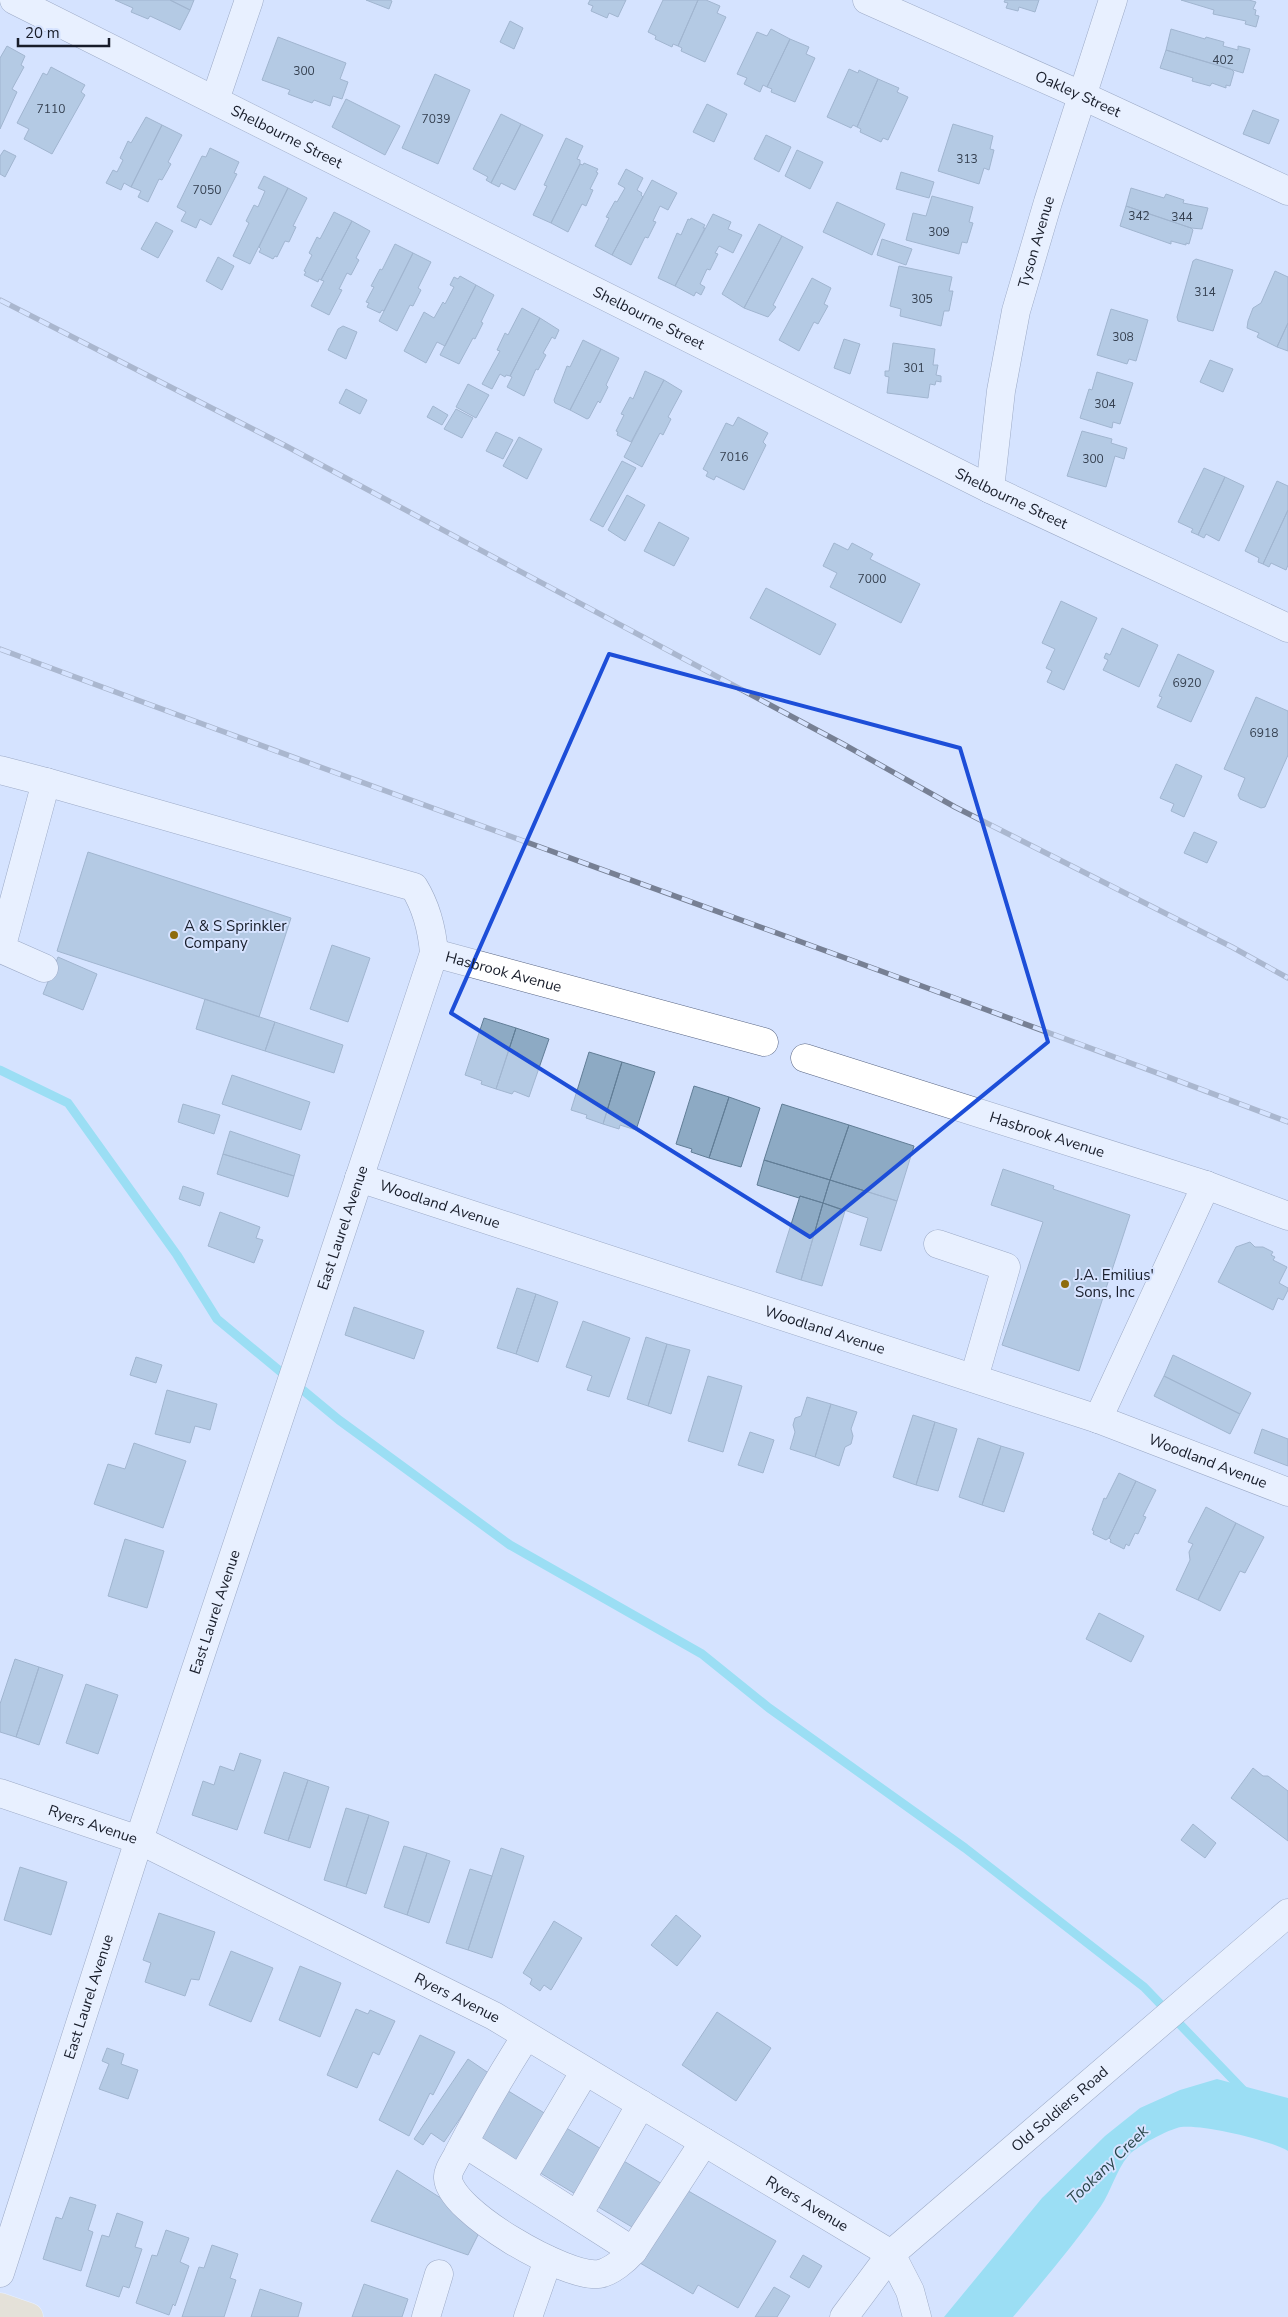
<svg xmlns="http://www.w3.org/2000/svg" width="1288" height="2317" viewBox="0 0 1288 2317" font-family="'Nunito Sans',sans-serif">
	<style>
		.water { fill: #55d8e7 }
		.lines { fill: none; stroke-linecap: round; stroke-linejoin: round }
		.stream { stroke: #55d8e7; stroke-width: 9 }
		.building { fill: #8daac4; stroke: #617d96 }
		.minor-casing { stroke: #586583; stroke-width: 29 }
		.major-casing { stroke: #fff; stroke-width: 29 }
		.minor { stroke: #fff; stroke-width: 28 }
		.major { stroke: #f5deab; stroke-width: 28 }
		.rail-casing { stroke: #778094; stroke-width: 5.5 }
		.rail { stroke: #d6e3ff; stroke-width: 4; stroke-dasharray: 11; stroke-linecap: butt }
		.marked { fill: none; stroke: #1d4ed8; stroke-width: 4; stroke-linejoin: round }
		.poi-dot { fill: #8e6c0f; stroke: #d6e3ff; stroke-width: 2 }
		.labels { text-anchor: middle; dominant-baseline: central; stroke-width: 4; stroke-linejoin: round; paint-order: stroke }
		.number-label { font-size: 12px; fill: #354050 }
		.street-label { font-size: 15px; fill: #181d2a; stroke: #d6e3ff }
		.poi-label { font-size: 15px; fill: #181d2a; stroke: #d6e3ff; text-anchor: start }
		.water-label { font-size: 16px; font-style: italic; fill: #284448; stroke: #d6e3ff }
	</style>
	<rect width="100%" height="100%" fill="#d6e3ff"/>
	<path class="water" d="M1217,2079L1288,2098V2151C1270,2140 1202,2124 1181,2127C1169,2129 1135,2147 1128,2156C1116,2171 1111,2191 1101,2206C1074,2245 1043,2281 1013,2317H944L1042,2198L1105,2136L1140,2108L1180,2090Z"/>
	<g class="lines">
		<path class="stream" d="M0,1070L68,1103L177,1255L217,1319L339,1420L510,1545L702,1654L769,1708L965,1848L1144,1987L1246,2093"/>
	</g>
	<path class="building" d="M115,0H170L190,10L180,30L150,16L148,19L131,12L133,8Z
		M170,0H194L190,10Z
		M366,0H390L392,1L389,9Z
		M590,0H626L618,17L609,13L607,18L591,11L593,6L588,4Z
		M663,0H698L678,46L673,44L672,47L655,39L656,36L648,32Z
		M698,0H706L720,6L717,13L726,17L705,62L681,51L682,48L678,46Z
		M1005,0H1039L1035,12L1019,7L1018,11L1006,8L1008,3L1004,2Z
		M1181,0H1249L1256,2L1253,9L1256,10L1255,15L1259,16L1256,27L1245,24L1246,21L1213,14L1214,10Z
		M510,21L523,28L514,49L500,42Z
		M771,29L790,39L767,87L763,85L760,92L744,84L747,78L737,74L757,32L767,36Z
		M1171,29L1205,39L1206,37L1224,42L1223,46L1238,50V46L1250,49L1243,73L1166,50Z
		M278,37L346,63L340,79L348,82L342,99L333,96L330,106L314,100L312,103L288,94L290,90L262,80Z
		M790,39L809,47L806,54L815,58L795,102L771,92L772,89L767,87Z
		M7,46L25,56L21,65L24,67L12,89L17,92L0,129V58Z
		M1166,50L1231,69L1234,72L1230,86L1226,85V88L1212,83L1210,86L1192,81L1193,78L1160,68Z
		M51,67L85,85L81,92L85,95L52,154L24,139L29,129L17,123L43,73L47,75Z
		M849,69L858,73L859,70L878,79L857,127L853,125L851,128L827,117Z
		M435,74L470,90L438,164L402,148Z
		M878,79L899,88L897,92L908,97L888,140L883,138L881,142L860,132L861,129L857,127Z
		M346,99L400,126L385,155L332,127Z
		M707,104L727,114L714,142L693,132Z
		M1253,110L1279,120L1269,144L1243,134Z
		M501,114L521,124L491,183L486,180L488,177L473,169Z
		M146,117L162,125L131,187L124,183L121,190L106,183L113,170L117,172L123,160L120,158L128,141L131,143Z
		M521,124L543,135L515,190L501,183L499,187L491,183Z
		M953,124L993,136L990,149L994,150L989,170L984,168L979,184L938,171Z
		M162,125L182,135L168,162L171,164L162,180L159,179L148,202L138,197L141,191L131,187Z
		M766,135L791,147L779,172L754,159Z
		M566,138L583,146L577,159L580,160V164L551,223L533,215L547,186L544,185Z
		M210,148L239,162L234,173L237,174L211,225L200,219L196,228L181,221L186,212L177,207L202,156L206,157Z
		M4,150L16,156L5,177L0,174V156Z
		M797,150L823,162L810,189L785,176Z
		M584,163L598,169L596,172L598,173L590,189L593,190L586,206L582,204L568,232L551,223L580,164L583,165Z
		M626,169L643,178L637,190L642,193L641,195L643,197L612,255L595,246L609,218L606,217L615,201L617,202L625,188L618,184Z
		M901,172L934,182L929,198L896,189Z
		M264,176L288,188L250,264L233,256L249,223L246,221L254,205L258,207L265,191L258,188Z
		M652,180L677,193L668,210L660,206L653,221L656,222L648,238L645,237L631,265L612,255Z
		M288,188L307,198L293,226L296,227L289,242L285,241L277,257L275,256L273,259L259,252L261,249L259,247Z
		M1131,188L1164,198L1166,194L1184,200L1183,203L1208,208L1202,229L1191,228L1126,206Z
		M932,196L973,207L969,222L973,223L967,243L962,242L959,254L906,240L913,213L926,216Z
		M837,202L885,224L872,255L823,232Z
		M1126,206L1191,228L1193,230L1189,244L1186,243V245L1171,241V244L1120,226Z
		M334,212L352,221L321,280L319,279L318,282L304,275L306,272L304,271L312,255L309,253L317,237L320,239Z
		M713,214L731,222L728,229L742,235L733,253L719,246L715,253L718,254L710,270L707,269L700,284L705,287L701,295L696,292L694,296L675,286Z
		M691,218L705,225L703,228H705L675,286L658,278L677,233L681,235L688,219L690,220Z
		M352,221L370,231L356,258L359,260L351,275L347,273L339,289L342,290L329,315L311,306L324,281L321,280Z
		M156,222L173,231L158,258L141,249Z
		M759,224L782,236L744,308L722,294Z
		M782,236L803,247L773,305L776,307L768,317L744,308Z
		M882,239L912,249L906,265L877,255Z
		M395,244L413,253L384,311L382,310L380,313L367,307L369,303L366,302L374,287L371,286L380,269L382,270Z
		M413,253L431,262L418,288L421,290L413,306L410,305L397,331L379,321Z
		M218,257L234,266L222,290L206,281Z
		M1196,259L1233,270L1213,331L1178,321L1177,317L1193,261Z
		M899,266L952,277L949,291H953L949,311H944L941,326L900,316L901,309L890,306Z
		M1275,271L1288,277V323L1277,347L1257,337L1259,333L1247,328L1248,321L1253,308L1261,303Z
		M460,276L476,285L445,346L437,342L426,363L404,351L424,312L434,318L443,302L445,304L454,287L450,285L454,277L458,279Z
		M812,278L831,288L824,304L828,306L818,324L814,322L799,351L779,340Z
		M476,285L494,295L481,322L483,323L475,339L473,338L459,364L440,355Z
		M522,308L540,318L510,376L506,375L505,377L500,374L492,389L482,384L500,351L497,350L505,333L508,335Z
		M1111,309L1148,320L1136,361L1129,359L1127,364L1097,355Z
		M540,318L559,330L555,339L552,337L543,353L546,355L538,370L536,369L524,396L507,387L512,377L510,376Z
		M1288,323V351L1277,347Z
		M343,326L357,332L346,359L328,350L338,329Z
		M844,339L860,344L850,374L834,368Z
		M583,340L601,349L570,410L555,403L554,400L567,366L570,367Z
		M893,343L935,349L933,365H938L936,375L941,376V382L936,381L935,385L930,384L928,398L887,393L889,377L885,376V371H889Z
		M601,349L619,358L606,385L608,387L600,403L598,401L589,418L587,419L570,410Z
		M1210,360L1233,369L1223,392L1200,382Z
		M645,371L664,380L631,442L617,435L618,432L616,431L624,415L621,414L630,397L633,399Z
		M1097,372L1133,383L1120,424L1113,422L1112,428L1080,418L1089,389L1092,390Z
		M664,380L682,391L668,417L671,419L663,435L660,433L642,467L624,457Z
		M468,384L489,395L476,418L456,407Z
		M346,389L367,400L360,414L339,403Z
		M433,406L448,415L442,425L427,417Z
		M456,409L473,418L462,438L444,429Z
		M738,417L768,433L763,442L766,445L744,490L716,476L714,480L706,476L708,472L703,469L726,423L733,426Z
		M1082,431L1112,439L1111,443L1127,448L1124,459L1115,456L1106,487L1067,476Z
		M496,432L513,440L503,459L486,451Z
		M519,437L542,449L527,479L503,466Z
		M622,461L636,468L603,527L590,520Z
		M1204,468L1225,477L1198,535L1191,532L1193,529L1178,522Z
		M1225,477L1244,486L1219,541L1206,534L1204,538L1198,535Z
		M1277,481L1288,486V510L1263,564L1258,562L1259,558L1245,551Z
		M627,495L645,505L625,541L608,530Z
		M1288,510V565L1286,570L1271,563L1269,567L1263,564Z
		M659,522L689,538L674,566L644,551Z
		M834,543L848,550L852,543L873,554L870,559L920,584L901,623L830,587L837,573L823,566Z
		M766,588L836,624L820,655L750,618Z
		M1061,601L1097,618L1064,690L1047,682L1052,671L1046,668L1055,649L1042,643Z
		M1122,628L1158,645L1139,687L1103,670L1108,660L1104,658L1106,653L1110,655Z
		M1178,654L1214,671L1191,722L1157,707L1162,697L1159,696Z
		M1256,697L1288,711V755L1265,807L1261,808L1240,799L1238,795L1245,778L1224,769Z
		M1176,764L1202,776L1184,817L1171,811L1174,804L1160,798Z
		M1194,832L1217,842L1207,863L1184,853Z
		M88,852L291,918L259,1017L57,951Z
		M332,945L370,958L348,1022L310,1009Z
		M58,957L97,974L83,1010L43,994Z
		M205,999L275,1022L265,1051L196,1029Z
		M484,1018L516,1028L496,1089L481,1084L482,1081L465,1075Z
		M275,1022L343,1045L334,1073L265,1051Z
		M516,1028L549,1039L529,1097L514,1091L512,1094L496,1089Z
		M589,1052L622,1062L603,1124L586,1118L587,1115L571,1110Z
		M622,1062L655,1072L636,1130L620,1125L619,1129L603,1124Z
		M232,1075L310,1102L301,1130L222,1104Z
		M694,1086L729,1097L709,1158L691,1152L692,1149L676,1144Z
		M729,1097L760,1108L741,1167L709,1158Z
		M183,1104L220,1115L214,1134L178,1122Z
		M782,1104L849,1125L830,1180L764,1160Z
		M849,1125L914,1146L897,1201L830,1180Z
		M230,1131L300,1155L294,1176L223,1154Z
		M223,1154L294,1176L288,1197L217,1174Z
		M764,1160L830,1180L823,1203L800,1196L799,1198L757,1185Z
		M1003,1169L1054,1186L1053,1189L1130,1215L1079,1371L1002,1345L1043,1222L991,1205Z
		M830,1180L897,1201L881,1251L860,1245L868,1218L823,1203Z
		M183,1186L204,1193L200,1206L179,1199Z
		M800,1196L823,1203L801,1280L776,1272Z
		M823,1203L845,1211L822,1286L801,1280Z
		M220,1212L260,1227L256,1238L263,1240L254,1263L208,1246Z
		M1250,1242L1255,1247H1263L1273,1252L1271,1255L1275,1257L1273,1260L1287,1267L1279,1283L1288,1288V1290L1283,1300L1278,1298L1273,1310L1218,1282L1236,1247Z
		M517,1288L536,1294L516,1354L497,1348Z
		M536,1294L558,1302L538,1362L516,1354Z
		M354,1307L424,1331L414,1359L345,1335Z
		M583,1321L630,1338L609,1397L587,1390L592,1376L566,1367Z
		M646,1337L667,1344L648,1406L627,1399Z
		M667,1344L690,1350L671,1414L648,1406Z
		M1173,1355L1251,1393L1240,1414L1164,1376Z
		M136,1357L162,1365L156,1383L130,1375Z
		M708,1376L742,1386L723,1452L688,1441Z
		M1164,1376L1240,1414L1230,1434L1154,1396Z
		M167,1390L217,1404L210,1430L195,1426L190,1443L155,1434Z
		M807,1397L831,1404L815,1457L790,1449L795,1432L793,1425L795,1418L801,1416Z
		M831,1404L857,1412L851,1429L853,1436L851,1444L845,1447L839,1466L815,1457Z
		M913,1415L935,1422L916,1485L893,1477Z
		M935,1422L957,1429L938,1491L916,1485Z
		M1262,1429L1288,1439V1466L1254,1453Z
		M750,1432L774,1440L763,1473L738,1465Z
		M978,1438L1001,1446L982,1505L959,1497Z
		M134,1443L186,1461L163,1528L94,1504L108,1464L125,1469Z
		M1001,1446L1024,1453L1004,1512L982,1505Z
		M1119,1473L1136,1481L1109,1538L1106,1540L1093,1534L1094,1531L1092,1530L1104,1498L1106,1499Z
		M1136,1481L1156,1490L1143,1516L1146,1517L1138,1534L1135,1533L1129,1546L1126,1544L1124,1549L1110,1542L1111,1540L1109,1538Z
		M1206,1507L1236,1523L1198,1600L1176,1590L1190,1560L1189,1552L1193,1544L1188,1542Z
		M1236,1523L1264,1537L1245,1573L1240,1571L1220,1611L1198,1600Z
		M125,1539L164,1551L147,1608L108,1596Z
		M1099,1613L1144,1636L1131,1662L1086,1639Z
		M15,1659L39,1667L16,1737L0,1732V1704Z
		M39,1667L63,1675L39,1745L16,1737Z
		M86,1684L118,1695L98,1754L66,1743Z
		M240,1753L261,1760L237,1830L192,1815L203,1781L214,1785L220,1766L234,1771Z
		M1253,1768L1263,1776H1268L1288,1791V1841L1231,1798Z
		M284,1772L308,1780L288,1841L264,1833Z
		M308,1780L329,1787L310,1848L288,1841Z
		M346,1808L369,1815L346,1887L324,1880Z
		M369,1815L389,1822L366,1894L346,1887Z
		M1193,1824L1216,1843L1205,1858L1181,1840Z
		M404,1846L427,1853L407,1915L384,1907Z
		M501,1848L524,1856L492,1958L468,1950Z
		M427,1853L450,1861L429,1923L407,1915Z
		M20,1867L67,1882L51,1935L4,1920Z
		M470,1869L492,1876L468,1950L446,1943Z
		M159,1913L215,1932L199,1980L191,1979L185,1996L145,1982L151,1963L143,1960Z
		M676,1915L701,1936L677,1966L651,1945Z
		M554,1921L582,1938L551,1990L544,1985L540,1991L530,1984L532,1979L523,1973Z
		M231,1951L273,1968L251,2022L209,2005Z
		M300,1966L341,1983L320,2037L279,2020Z
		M356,2009L368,2014L370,2010L395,2021L379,2055L373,2052L357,2088L327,2075Z
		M717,2012L771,2048L736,2101L682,2065Z
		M420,2035L455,2052L433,2095L430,2093L409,2136L379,2120Z
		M107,2048L124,2054L121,2064L138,2070L128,2099L99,2089L109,2064L102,2061Z
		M468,2059L490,2074L444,2142L431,2133L423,2145L414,2139Z
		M505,2089L546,2114L518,2161L476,2136Z
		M563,2126L603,2150L577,2195L537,2171Z
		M622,2160L664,2185L637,2230L595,2205Z
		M397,2170L483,2225L468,2255L371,2221Z
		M683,2188L776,2241L738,2308L698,2285L693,2294L640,2263Z
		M70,2197L96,2205L88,2230L93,2232L81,2271L43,2259L56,2217L62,2219Z
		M117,2213L143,2222L135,2247L142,2249L129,2288L123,2286L119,2297L86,2286L102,2235L109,2237Z
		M166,2230L189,2238L180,2262L189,2266L175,2306L173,2304L169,2315L136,2303L152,2255L157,2256Z
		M212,2245L238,2254L230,2278L236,2280L224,2317H182L199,2267L204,2268Z
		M803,2255L822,2266L809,2288L790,2277Z
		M364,2284L408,2299L402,2317H352Z
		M774,2287L790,2296L777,2317H755Z
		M260,2289L302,2303L298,2317H251Z"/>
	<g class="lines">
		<g class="minor-casing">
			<g id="minor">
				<path id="s1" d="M14,0L990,489L1288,628"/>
				<path id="s2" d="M867,0L1083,96L1288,191"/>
				<path d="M215,100L249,0"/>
				<path id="s3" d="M990,489L1001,391L1016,311L1048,202L1113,0"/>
				<path d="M0,770L46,782"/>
				<path id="s4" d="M434,953L764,1042"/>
				<path id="s5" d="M805,1058L1206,1185L1288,1216"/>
				<path id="s6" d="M359,1178L1098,1419L1288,1492"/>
				<path d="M938,1244L1006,1267L974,1378"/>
				<path d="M1098,1419L1206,1185"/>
				<path id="s7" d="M0,1793L139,1840L494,2016L891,2254L910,2291L917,2317"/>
				<path d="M464,2143L633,2251C625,2260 611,2272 599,2274C567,2279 449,2211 448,2178C447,2171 455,2161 458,2154C479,2113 502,2074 526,2036"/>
				<path d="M521,2179L585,2071"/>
				<path d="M578,2215L641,2104"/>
				<path d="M633,2251L704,2142"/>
				<path id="s8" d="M0,2273L139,1840L434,953C432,929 427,908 414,887L46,782L1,949L44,968"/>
				<path d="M426,2317L439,2274"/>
				<path d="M528,2317L548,2260"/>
				<path id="s9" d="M844,2317L891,2254L1288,1913"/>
			</g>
		</g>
		<g class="major-casing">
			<path id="major" d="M0,2307L29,2317"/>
		</g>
		<use href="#minor" class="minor"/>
		<use href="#major" class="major"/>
		<g class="rail-casing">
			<path id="rail" d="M0,300L286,446L843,744L955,807L1232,947L1288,978
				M0,649C428,809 860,960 1288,1122"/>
		</g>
		<use href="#rail" class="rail"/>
	</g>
	<path d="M0 0H1288V2317H0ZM609,654L960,748L1048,1042L810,1237L451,1013Z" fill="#d6e3ff" fill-opacity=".55" fill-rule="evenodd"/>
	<path class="marked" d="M609,654L960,748L1048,1042L810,1237L451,1013Z"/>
	<g class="poi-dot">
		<circle cx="174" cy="935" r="5"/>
		<circle cx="1065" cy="1284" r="5"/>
	</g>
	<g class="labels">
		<g class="number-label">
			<text x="1223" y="60">402</text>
			<text x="304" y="71">300</text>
			<text x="51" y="109">7110</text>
			<text x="436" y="119">7039</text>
			<text x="967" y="159">313</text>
			<text x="207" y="190">7050</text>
			<text x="1139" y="216">342</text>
			<text x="1182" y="217">344</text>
			<text x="939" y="232">309</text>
			<text x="1205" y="292">314</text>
			<text x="922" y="299">305</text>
			<text x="1123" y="337">308</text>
			<text x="914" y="368">301</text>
			<text x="1105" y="404">304</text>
			<text x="734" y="457">7016</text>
			<text x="1093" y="459">300</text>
			<text x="872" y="579">7000</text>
			<text x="1187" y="683">6920</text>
			<text x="1264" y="733">6918</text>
		</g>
		<g class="street-label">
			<text stroke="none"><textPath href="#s2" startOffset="231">Oakley Street</textPath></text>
			<text stroke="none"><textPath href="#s1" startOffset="305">Shelbourne Street</textPath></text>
			<text stroke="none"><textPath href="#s3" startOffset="252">Tyson Avenue</textPath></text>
			<text stroke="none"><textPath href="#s1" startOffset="710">Shelbourne Street</textPath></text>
			<text stroke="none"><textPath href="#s1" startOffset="1115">Shelbourne Street</textPath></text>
			<text stroke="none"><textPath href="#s4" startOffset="72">Hasbrook Avenue</textPath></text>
			<text stroke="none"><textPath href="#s5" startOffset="254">Hasbrook Avenue</textPath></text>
			<text stroke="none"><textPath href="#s6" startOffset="85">Woodland Avenue</textPath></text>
			<text stroke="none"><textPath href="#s8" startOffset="1100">East Laurel Avenue</textPath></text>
			<text stroke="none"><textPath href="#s6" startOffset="490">Woodland Avenue</textPath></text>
			<text stroke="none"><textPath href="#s6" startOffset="895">Woodland Avenue</textPath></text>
			<text stroke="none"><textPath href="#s8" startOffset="695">East Laurel Avenue</textPath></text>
			<text stroke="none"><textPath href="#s7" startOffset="98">Ryers Avenue</textPath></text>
			<text stroke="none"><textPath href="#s8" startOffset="290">East Laurel Avenue</textPath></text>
			<text stroke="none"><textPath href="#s7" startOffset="502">Ryers Avenue</textPath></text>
			<text stroke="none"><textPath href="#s9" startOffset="301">Old Soldiers Road</textPath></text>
			<text stroke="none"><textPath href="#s7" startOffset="908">Ryers Avenue</textPath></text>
		</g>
		<g class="poi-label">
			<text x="184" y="926">A &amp; S Sprinkler<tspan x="184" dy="17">Company</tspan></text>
			<text x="1075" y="1275">J.A. Emilius'<tspan x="1075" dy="17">Sons, Inc</tspan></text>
		</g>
		<g class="water-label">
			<text transform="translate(1108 2165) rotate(-44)">Tookany Creek</text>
		</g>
	</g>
	<path d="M18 38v8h91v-8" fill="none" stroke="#181d2a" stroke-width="2.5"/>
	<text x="25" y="38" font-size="15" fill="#181d2a" stroke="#d6e3ff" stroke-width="4" paint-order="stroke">20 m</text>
</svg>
